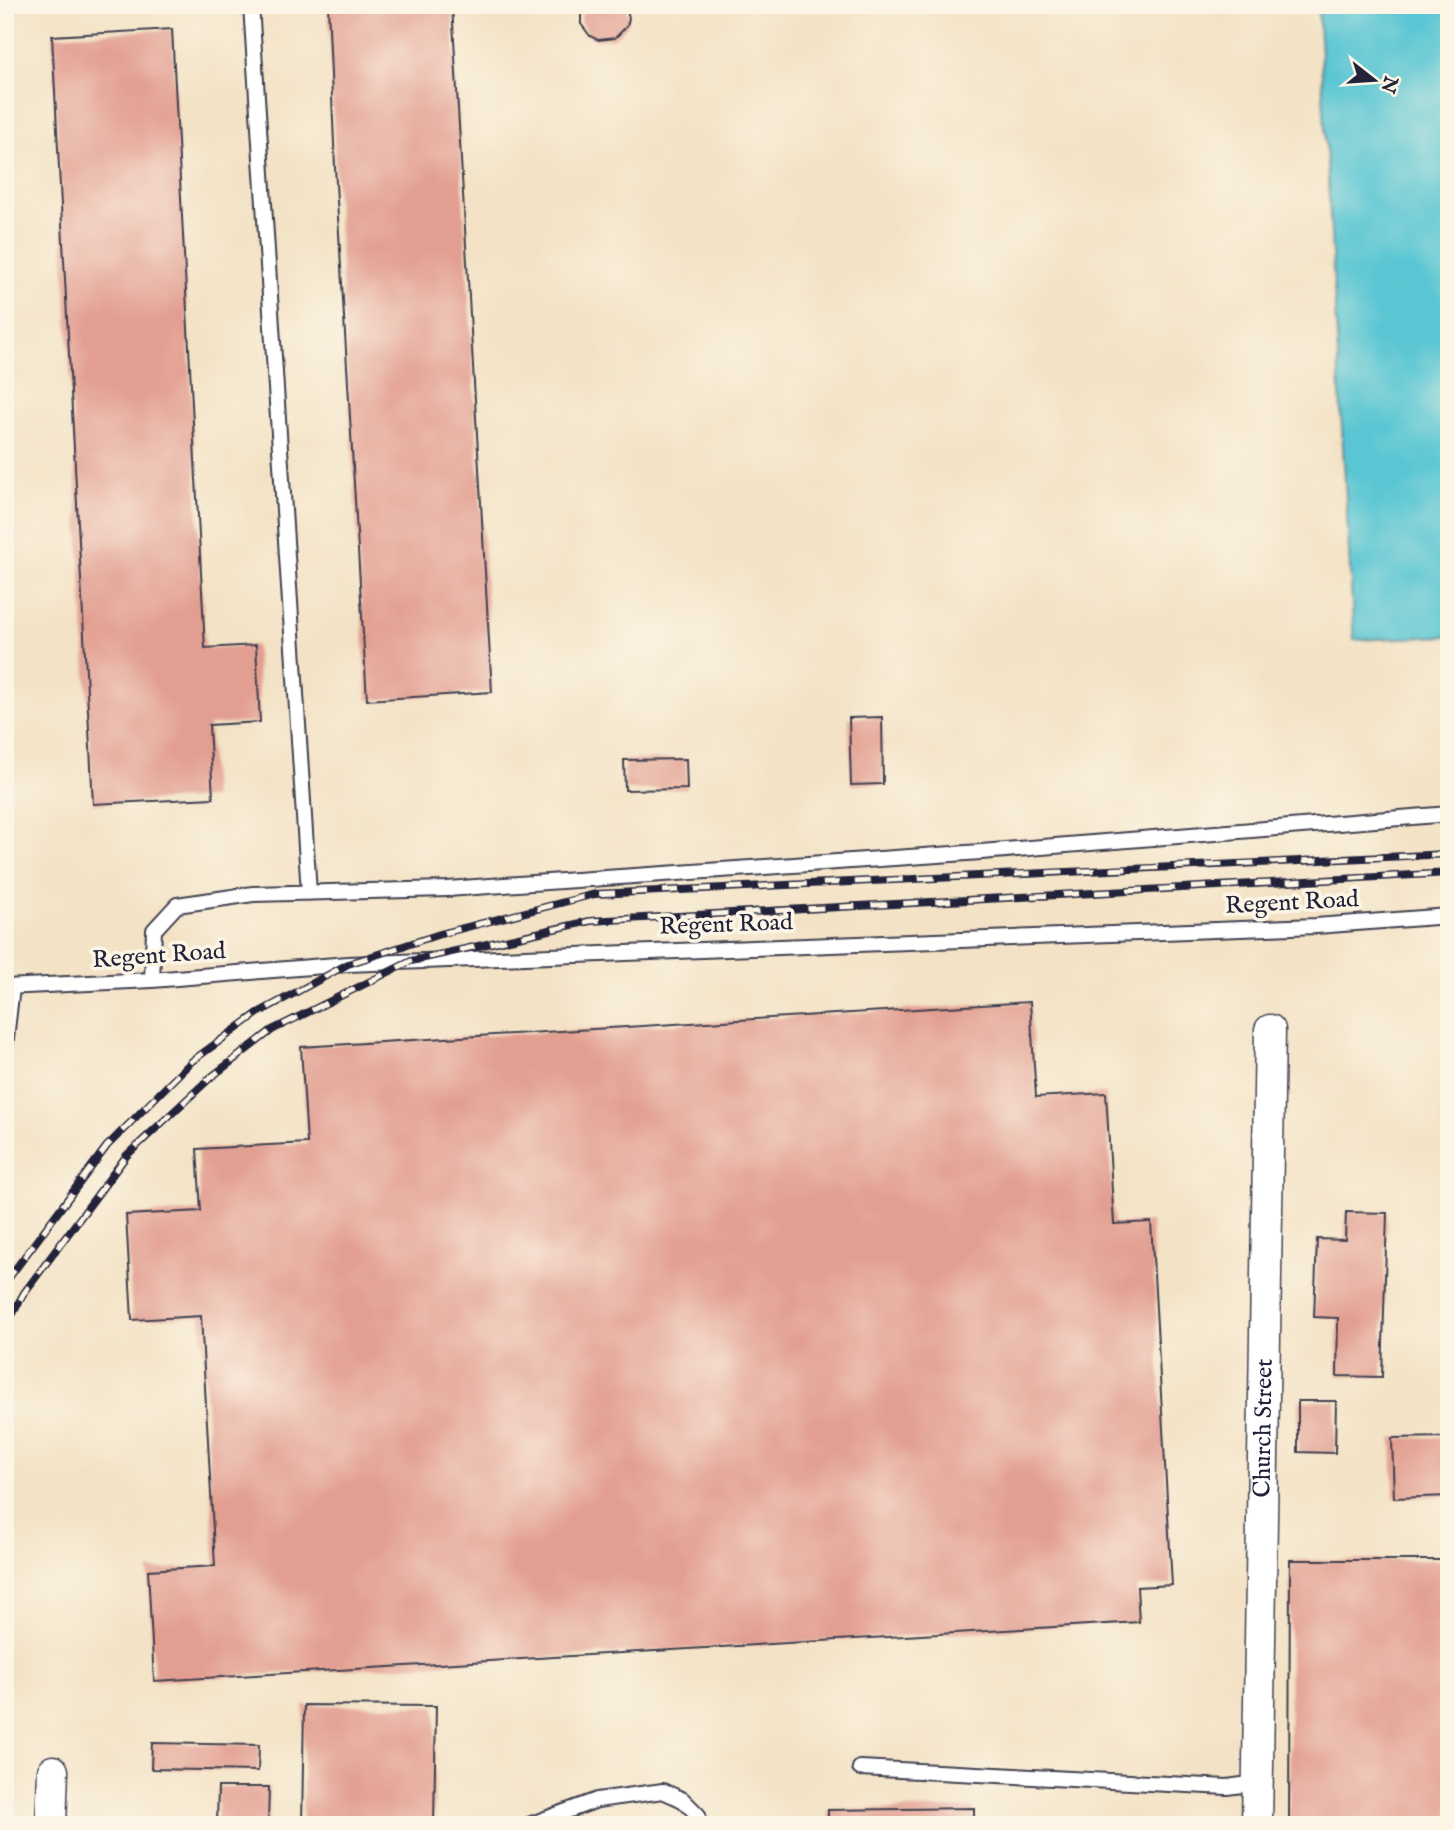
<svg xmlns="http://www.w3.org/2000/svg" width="1454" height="1830" viewBox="0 0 1454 1830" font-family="'IM FELL English',serif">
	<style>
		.water { fill: #5ac6d3; stroke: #3e7487; stroke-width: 2 }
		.building { fill: #e29f91 }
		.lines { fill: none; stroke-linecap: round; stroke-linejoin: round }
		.lane-casing { stroke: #413f50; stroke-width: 18 }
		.street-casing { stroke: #413f50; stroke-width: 33 }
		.lane { stroke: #fff; stroke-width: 14 }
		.street { stroke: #fff; stroke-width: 30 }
		.rail-casing { stroke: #22223b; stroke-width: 8 }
		.rail { stroke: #fcf5e5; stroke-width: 5; stroke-dasharray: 16; stroke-linecap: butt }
		.labels { text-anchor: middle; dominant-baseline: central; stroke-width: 7; stroke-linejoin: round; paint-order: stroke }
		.street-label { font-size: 24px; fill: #22223b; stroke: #fcf5e5 }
	</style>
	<rect width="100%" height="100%" fill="#fcf5e5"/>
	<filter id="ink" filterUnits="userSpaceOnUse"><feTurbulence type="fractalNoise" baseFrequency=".0143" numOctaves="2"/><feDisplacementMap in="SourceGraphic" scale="14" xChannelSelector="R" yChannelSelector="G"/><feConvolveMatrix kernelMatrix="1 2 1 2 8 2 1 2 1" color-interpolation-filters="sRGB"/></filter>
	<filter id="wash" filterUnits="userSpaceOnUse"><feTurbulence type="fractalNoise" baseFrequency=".00686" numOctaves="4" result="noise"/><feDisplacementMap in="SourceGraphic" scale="28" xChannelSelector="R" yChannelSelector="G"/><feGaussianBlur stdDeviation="1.57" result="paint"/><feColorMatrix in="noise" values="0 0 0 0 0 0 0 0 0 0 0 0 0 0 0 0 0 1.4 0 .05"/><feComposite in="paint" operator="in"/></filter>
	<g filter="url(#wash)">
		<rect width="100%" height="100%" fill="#f3e2c5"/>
		<path class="water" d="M1318,5H1449V636L1354,640Z"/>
		<g id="blocks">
			<path class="building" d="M328,5H452L492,692L367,700L335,167Z
				M581,5H626L629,18L627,26L615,38L598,40L590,36L581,24Z
				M172,29L205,648L256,645L260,722L209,725L213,798L93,804L52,36Z
				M882,717L883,784L851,785L849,718Z
				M686,759L687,789L625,790L624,760Z
				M1030,1002L1036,1097L1106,1093L1114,1224L1151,1222L1172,1585L1137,1587L1139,1622L154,1681L148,1570L215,1566L201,1316L132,1320L126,1215L201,1211L197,1149L307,1143L301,1047Z
				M1346,1212L1387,1213L1382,1377L1337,1376L1338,1318L1314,1317L1317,1239L1345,1240Z
				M1298,1401H1336L1335,1453L1298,1452Z
				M1449,1437V1496L1394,1498L1392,1438Z
				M1290,1560H1449V1825H1289Z
				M304,1705L436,1706L434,1825H302Z
				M152,1743L259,1745L258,1771L151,1769Z
				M218,1787H269L268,1825H217Z
				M974,1808V1825H828V1810Z"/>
		</g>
	</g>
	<g filter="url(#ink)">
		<use href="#blocks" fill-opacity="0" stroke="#413f50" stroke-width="2"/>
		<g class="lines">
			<g class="lane-casing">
				<path id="lane" d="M251,5L309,893
					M152,980L154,930L177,905L253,894L447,889L981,852L1449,814
					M5,987L152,980L348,964L1316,926L1449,916
					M5,1047L12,987
					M860,1768L1227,1787L1257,1783
					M529,1825L597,1800L663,1791L683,1800L698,1815L699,1825"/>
			</g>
			<g class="street-casing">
				<g id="street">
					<path d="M51,1825L53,1771"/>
					<path id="s1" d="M1257,1825L1270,1030"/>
				</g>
			</g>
			<use href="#lane" class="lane"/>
			<use href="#street" class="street"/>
			<g class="rail-casing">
				<path id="rail" d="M5,1283L107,1146L192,1061L258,1013L348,964L440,934L595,894L1449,854
					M5,1328L24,1293L127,1155L210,1078L272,1030L411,961L590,921L1449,873"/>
			</g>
			<use href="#rail" class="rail"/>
		</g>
	</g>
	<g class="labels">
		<g class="street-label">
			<text transform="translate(1292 903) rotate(-3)">Regent Road</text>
			<text transform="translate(726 925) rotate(-2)">Regent Road</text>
			<text transform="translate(159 956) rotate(-4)">Regent Road</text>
			<text stroke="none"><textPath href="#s1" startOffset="397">Church Street</textPath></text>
		</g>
	</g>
	<rect width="1454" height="1830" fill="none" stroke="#fcf5e5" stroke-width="28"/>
	<g transform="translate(1374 80) rotate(107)" stroke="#fcf5e5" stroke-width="5" paint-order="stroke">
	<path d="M0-5L12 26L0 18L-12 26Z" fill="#22223b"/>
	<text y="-10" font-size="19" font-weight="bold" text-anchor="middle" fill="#22223b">N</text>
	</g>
</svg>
